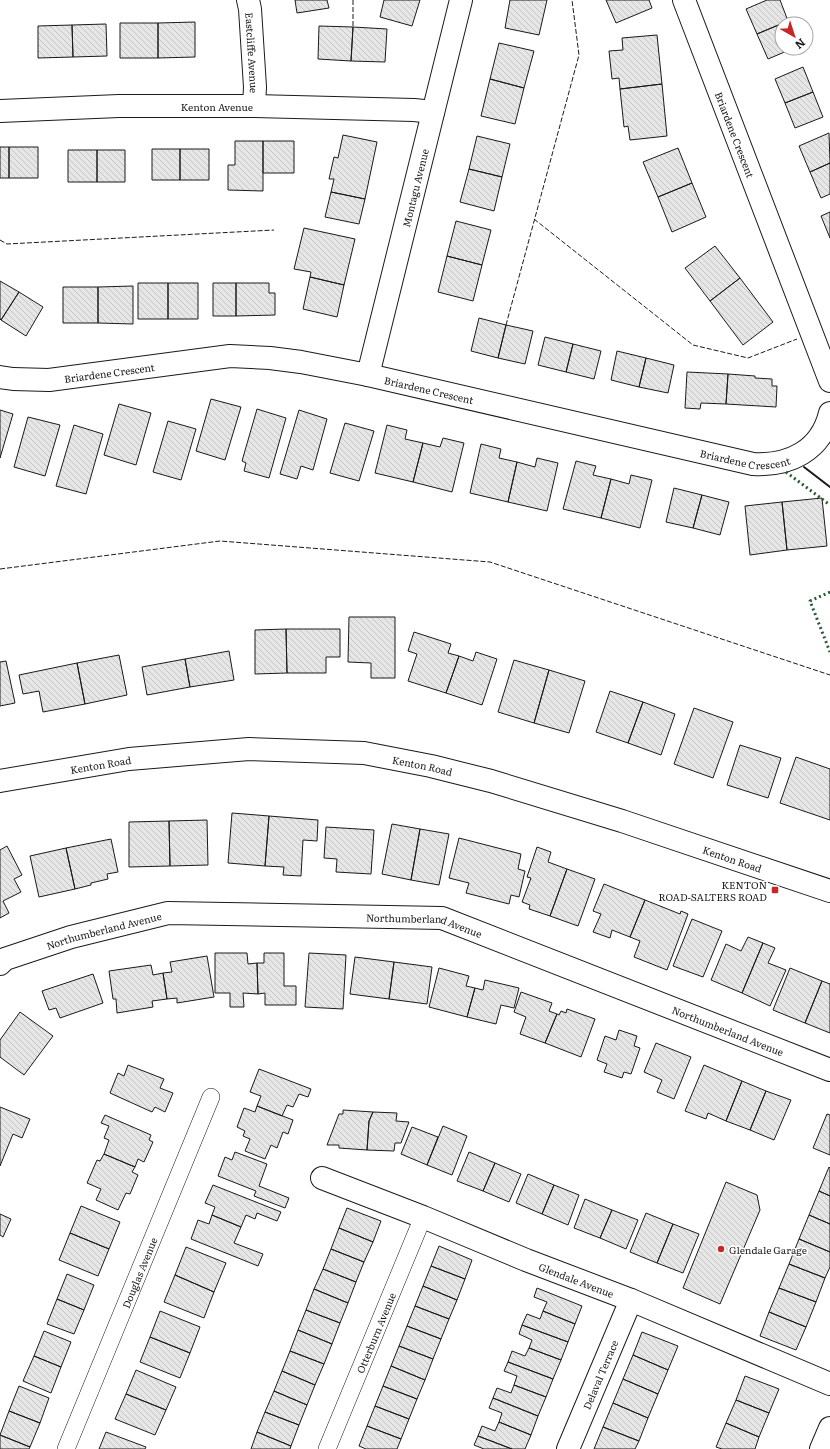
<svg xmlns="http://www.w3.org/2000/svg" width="830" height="1449" viewBox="0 0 830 1449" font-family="Literata,serif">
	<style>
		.building { fill: url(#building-back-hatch); stroke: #1a1a1a }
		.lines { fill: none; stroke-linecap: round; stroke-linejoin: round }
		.pedestrian-casing { stroke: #1a1a1a; stroke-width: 18 }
		.minor-casing { stroke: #1a1a1a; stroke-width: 24 }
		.tertiary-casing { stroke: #1a1a1a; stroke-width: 24 }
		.primary-casing { stroke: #1a1a1a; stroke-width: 24 }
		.pedestrian { stroke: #fff; stroke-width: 17 }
		.minor { stroke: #fff; stroke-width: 22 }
		.tertiary { stroke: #fff; stroke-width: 22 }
		.primary { stroke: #fff; stroke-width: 22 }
		.hedge { stroke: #2b5a34; stroke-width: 3; stroke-dasharray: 2 3; stroke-linecap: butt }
		.fence { stroke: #1a1a1a; stroke-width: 1; stroke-dasharray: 5 2; stroke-linecap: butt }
		.wall { stroke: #1a1a1a; stroke-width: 2 }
		.poi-dot { fill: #c62828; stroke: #fff; stroke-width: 1.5 }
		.labels { text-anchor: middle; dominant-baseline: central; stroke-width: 3; stroke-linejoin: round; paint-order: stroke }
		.street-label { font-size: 10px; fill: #1a1a1a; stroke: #fff }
		.poi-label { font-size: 10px; fill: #1a1a1a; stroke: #fff; text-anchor: end }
	</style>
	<defs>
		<pattern id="building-back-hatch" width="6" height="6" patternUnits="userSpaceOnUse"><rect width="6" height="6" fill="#e6e6e6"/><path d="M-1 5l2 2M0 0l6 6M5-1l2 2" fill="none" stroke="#c5c5c5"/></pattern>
	</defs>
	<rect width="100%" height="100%" fill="#fff"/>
	<path class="building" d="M295,0H327L329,8L297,13Z
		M384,0H420L412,26L380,17Z
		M510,0H547L539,35L505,28Z
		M606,0H649L652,8L616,23Z
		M767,0H780L788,21L757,34L746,9Z
		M788,21L790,24H782V48H794L768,59L757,34Z
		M195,22V57L158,58V23Z
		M120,23H158V58H120Z
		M106,24L107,56L73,57L72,25Z
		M72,25L73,57L38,58V26Z
		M319,26L353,27L351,61L318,59Z
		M353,27L387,29L385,62L351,61Z
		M657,35L662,84L620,89L619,78L612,79L609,51L623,50L622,38Z
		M499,43L534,51L524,88L490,79Z
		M803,67L813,92L785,103L775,79Z
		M490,79L524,88L515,124L481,116Z
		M662,84L667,136L630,140L628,126L624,127L620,89Z
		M813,92L823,117L795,128L785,103Z
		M829,133L830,163L810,172L799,146Z
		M343,135L377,142L365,199L331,192L334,179H329L334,157L338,158Z
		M477,136L510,144L502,177L469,169Z
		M235,141H263V191L228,190V165H235Z
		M263,141H294V173H263Z
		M0,147H9V178H0Z
		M9,147H38V178H9Z
		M678,148L692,183L658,197L643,162Z
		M152,149H180V180H152Z
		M180,149H209V180H180Z
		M68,150H97V182H68Z
		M97,150H125V182H97Z
		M830,163V194L821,198L810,172Z
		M469,169L502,177L494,211L460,202Z
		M692,183L706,217L672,232L658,197Z
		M331,192L365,199L359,224L325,217Z
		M830,212V238L821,216Z
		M456,221L491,230L482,265L447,256Z
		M304,228L355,239L344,285L310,277L311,272L294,269Z
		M715,246L740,278L710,301L685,268Z
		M447,256L482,265L473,301L438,292Z
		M310,277L344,285L337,317L303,309Z
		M740,278L773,322L743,345L710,301Z
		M0,281L19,292L1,320L0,319Z
		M138,283H168V319H138Z
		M168,283H198V319H168Z
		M213,283H236V316H213Z
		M236,283H269V293H275V315L236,316Z
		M133,286V324L98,323V287Z
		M63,287H98V323H63Z
		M19,292L43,307L26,336L1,320Z
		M479,318L506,325L498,358L471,351Z
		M506,325L533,331L525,364L498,358Z
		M545,337L573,344L566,372L538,365Z
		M573,344L601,351L594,379L566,372Z
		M617,351L646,358L639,387L611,380Z
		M646,358L674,365L668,393L639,387Z
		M687,372L728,374L726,404L701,403L700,409L685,408Z
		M728,374L755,376V378L772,379V386H777L776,407L726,404Z
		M211,399L241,407L225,460L196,451Z
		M119,404L151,413L136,465L104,455Z
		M257,409L286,418L269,478L244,471L246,463L242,461Z
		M0,410L13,414L0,458Z
		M299,410L327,419L313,470L301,466L297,479L280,474Z
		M28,417L60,425L45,476L14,467Z
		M168,421L196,429L181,480L153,472Z
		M345,423L374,431L359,481L330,473Z
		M74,425L103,434L86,494L56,486Z
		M387,425L407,430L405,439L423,443L413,482L375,473Z
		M443,438L464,443L452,492L413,482L423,443L440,447Z
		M481,444L501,449L499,458L517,462L508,502L470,493Z
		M537,458L558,463L547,511L508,502L517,462L535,467Z
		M576,461L596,466L593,475L611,479L601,518L563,509Z
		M631,475L652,480L640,528L601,518L611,479L629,484Z
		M674,488L702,495L693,528L666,522Z
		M702,495L729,502L720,535L693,528Z
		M822,498L827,546L787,550L782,502Z
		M782,502L787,550L750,555L745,506Z
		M349,617H395V678H371V663L348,662Z
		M286,629H340V657H326V673H287Z
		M286,629L287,673L255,674V630Z
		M414,632L451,644L448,653L459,656L446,693L408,681L417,654L408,651Z
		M229,651L234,680L190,687L185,659Z
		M476,652L497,659L482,705L446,693L459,656L473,661Z
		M119,655L127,695L85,704L77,663Z
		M185,659L190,687L147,695L142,667Z
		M514,660L549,670L534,723L498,712Z
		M6,661L15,703L0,706V662Z
		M77,663L85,704L43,712L39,691L23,694L19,675Z
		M549,670L585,681L569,733L534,723Z
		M610,691L643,702L628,743L596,732Z
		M643,702L675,714L661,755L628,743Z
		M694,708L733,722L713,778L674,764Z
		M740,745L781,758L768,798L727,785Z
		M796,757L830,769V820L780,803Z
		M232,813L269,816L265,866L228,863Z
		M269,816L318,820L317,841L303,840L301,876L283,875L284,867L265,866Z
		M207,820L208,865L170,866L169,821Z
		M169,821L170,866L129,867V822Z
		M392,824L420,829L411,880L382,874Z
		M326,827L374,830L371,874L336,872L337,859L324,858Z
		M420,829L449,834L439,885L411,880Z
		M459,838L521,854L518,869L525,871L519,897L511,895L509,904L466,893L469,883L449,878Z
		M111,839L118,872L107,874L108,879L91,883V885L75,889L66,848Z
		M7,846L22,875L14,879L21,892L3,901L9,913L0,918V850Z
		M537,847L551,852L548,862L567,869L550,916L529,909L530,905L522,902L531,878L527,877Z
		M66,848L75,889L39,897L30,856Z
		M567,869L595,879L578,926L550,916Z
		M604,884L645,900L630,937L612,930L610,938L593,932L601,914L593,911Z
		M645,900L680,914L681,911L688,914L667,970L634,957L640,941L630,937Z
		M692,919L722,931L703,977L673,966Z
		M748,937L763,943L742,993L711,980L726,944L741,951Z
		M763,943L775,948L768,963L786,970L770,1006L742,993Z
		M215,953H247L248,964L257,963L258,994L243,993L244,1007H230V993H215Z
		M264,953H284V986H296V1005H265V993L258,994L257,963H264Z
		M309,953L346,955L343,1009L305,1007Z
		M207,956L214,997L177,1003V998L167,999L163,973L172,972L170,962Z
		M355,957L394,962L389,999L350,994Z
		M394,962L432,967L427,1004L389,999Z
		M151,965L153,975L163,973L167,999L152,1001L153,1007L117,1013L116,999H113L109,971Z
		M439,968L469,976L466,986L475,988L467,1017L429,1007Z
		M790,968L822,981L805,1023L773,1010Z
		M93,974L103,1003L60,1018L56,1008L49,1010L42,991Z
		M485,980L519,988L514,1008L501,1005L496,1024L467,1017L475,988L483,990Z
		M822,981L830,984V1033L805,1023Z
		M521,992L552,1003L549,1011L557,1014L545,1043L520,1034L526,1017L514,1012Z
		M567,1009L595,1019L581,1057L545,1043L557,1014L559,1015L561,1011L566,1013Z
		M20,1012L53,1036L24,1075L0,1057V1040Z
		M619,1030L637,1036L634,1046L640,1048L631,1074L624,1072L622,1078L604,1072L607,1064L597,1060L605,1036L616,1040Z
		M656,1043L691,1057L674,1099L657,1092L662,1080L644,1072Z
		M128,1065L164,1079L160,1088L173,1093L165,1112L155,1107L152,1112L110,1093L118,1073L124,1076Z
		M704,1065L742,1081L726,1121L708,1113L706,1119L685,1111Z
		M259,1069L311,1089L308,1097L299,1094L293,1107L287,1105L282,1116L257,1106L261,1096L250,1092Z
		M742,1081L766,1091L750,1130L726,1121Z
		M766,1091L791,1100L774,1140L750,1130Z
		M257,1106L293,1120L288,1134L283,1132L277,1148L271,1145L265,1159L245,1151L250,1139L243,1136L245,1131L237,1127L244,1108L255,1112Z
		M0,1107L30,1119L22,1138L13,1134L0,1166Z
		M343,1110L373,1112L369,1121L367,1150L339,1148V1145H327L339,1114H343Z
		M373,1112L397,1113L396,1121L409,1122L401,1143H395L394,1151L367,1150L369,1121Z
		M827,1114L830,1115V1155L813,1148Z
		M105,1115L151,1135L149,1140L153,1142L144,1162L138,1159L135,1167L104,1154L109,1140L104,1138L109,1126L101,1123Z
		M443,1126L467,1136L452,1175L427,1165Z
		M412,1127L438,1137L427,1165L401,1154Z
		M235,1152L267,1164L259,1186L289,1198L285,1208L254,1196L256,1191L218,1176L225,1157L232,1160Z
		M469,1152L495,1163L483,1191L457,1181Z
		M104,1154L135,1167L132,1172L138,1175L130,1194L126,1193L118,1210L96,1200L101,1189L87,1183L97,1160L100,1161Z
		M495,1163L521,1174L509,1202L483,1191Z
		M829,1167L830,1168V1196L819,1191Z
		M528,1174L554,1185L542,1214L516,1203Z
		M726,1182L757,1195L760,1210L720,1304L683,1288Z
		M213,1185L281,1212L277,1221L257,1213L255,1219L246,1215L241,1227L212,1215L215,1207L205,1203Z
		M554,1185L579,1195L568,1225L542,1214Z
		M819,1191L830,1196V1224L809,1215Z
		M585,1199L612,1210L600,1238L574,1228Z
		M81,1206L120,1222L109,1249L70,1233Z
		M347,1208L381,1221L373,1242L339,1228Z
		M612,1210L638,1220L626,1249L600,1238Z
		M646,1213L673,1224L657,1263L630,1252Z
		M0,1214L11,1219L3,1237L0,1235Z
		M212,1215L241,1227L234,1243L263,1254L258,1266L191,1239L198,1220L209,1224Z
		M809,1215L830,1224V1252L799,1239Z
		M673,1224L699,1234L683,1273L657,1263Z
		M339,1228L373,1242L364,1262L331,1249Z
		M70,1233L109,1249L98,1276L59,1260Z
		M799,1239L830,1252V1267L825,1278L789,1264Z
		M439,1246L472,1260L465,1279L431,1266Z
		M186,1247L226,1263L214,1292L175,1275Z
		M331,1249L364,1262L356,1282L323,1269Z
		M789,1264L825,1278L816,1302L779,1288Z
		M431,1266L465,1279L457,1300L423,1286Z
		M323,1269L356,1282L348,1303L314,1289Z
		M67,1274L94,1285L84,1310L57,1299Z
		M175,1275L214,1292L204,1318L164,1302Z
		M423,1286L457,1300L449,1319L415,1306Z
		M537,1288L582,1306L575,1324L543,1311L547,1302L534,1297Z
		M779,1288L816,1302L806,1327L769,1312Z
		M314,1289L348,1303L340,1323L306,1310Z
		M57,1299L84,1310L74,1334L47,1324Z
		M415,1306L449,1319L441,1339L407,1326Z
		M306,1310L340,1323L332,1344L298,1330Z
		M160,1311L200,1327L190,1353L150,1337Z
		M543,1311L575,1324L568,1342L522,1325L527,1314L540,1319Z
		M769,1312L806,1327L796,1350L760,1336Z
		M522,1325L568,1342L561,1360L529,1348L532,1340L519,1334Z
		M407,1326L441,1339L433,1359L399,1346Z
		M298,1330L332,1344L324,1364L290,1351Z
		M44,1331L71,1342L61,1367L34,1356Z
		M642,1332L678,1346L668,1370L633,1355Z
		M150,1337L190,1353L180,1378L140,1362Z
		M399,1346L433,1359L425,1380L391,1366Z
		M529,1348L561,1360L553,1379L508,1362L512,1351L525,1356Z
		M290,1351L324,1364L315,1385L282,1371Z
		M633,1355L668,1370L658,1394L623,1379Z
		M34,1356L61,1367L51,1393L23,1381Z
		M508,1362L553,1379L546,1397L514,1385L517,1376L504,1371Z
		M391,1366L425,1380L417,1399L383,1386Z
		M136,1370L176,1387L166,1410L126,1394Z
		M282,1371L315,1385L307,1405L274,1391Z
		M745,1376L779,1389L769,1413L736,1400Z
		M623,1379L658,1394L648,1418L613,1403Z
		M514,1385L546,1397L538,1416L493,1398L497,1388L511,1393Z
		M19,1386L49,1398L40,1423L9,1411Z
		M383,1386L417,1399L409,1419L375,1406Z
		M274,1391L307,1405L299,1425L265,1412Z
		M126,1394L166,1410L155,1435L115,1419Z
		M493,1398L538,1416L531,1435L499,1422L502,1413L489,1408Z
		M736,1400L769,1413L759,1437L726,1423Z
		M613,1403L648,1418L639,1441L603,1427Z
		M375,1406L409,1419L401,1439L367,1426Z
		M9,1411L40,1423L30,1447L0,1435Z
		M265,1412L299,1425L291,1446L257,1432Z
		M499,1422L531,1435L525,1449H512L478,1436L482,1426L495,1431Z
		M726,1423L759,1437L755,1449H722L716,1447Z
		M367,1426L401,1439L397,1449H366L359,1446Z
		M603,1427L639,1441L635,1449H594Z
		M106,1432L146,1447L145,1449H99Z
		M257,1432L291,1446L290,1449H251Z
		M0,1435L30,1447L29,1449H0Z
		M478,1436L512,1449H484L474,1445Z"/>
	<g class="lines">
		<g class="pedestrian-casing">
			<g id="pedestrian">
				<path id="s1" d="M66,1449L211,1097"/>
				<path id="s2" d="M327,1449L423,1217"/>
			</g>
		</g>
		<g class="minor-casing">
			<g id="minor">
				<path id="s3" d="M248,0L250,9L255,87L254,106"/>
				<path id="s4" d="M684,0L830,381"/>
				<path id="s5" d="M0,111L119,106H254L414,110L433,112"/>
				<path id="s6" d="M368,375L461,0"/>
				<path id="s7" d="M0,377L13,379L49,380L230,356L270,358L301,362L368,375L753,464C789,466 821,451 830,413"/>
				<path id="s8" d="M0,964L5,959L71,937L168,913L442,918L830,1070"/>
				<path id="s9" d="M322,1178L423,1217L526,1260L631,1300L830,1384"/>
				<path id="s10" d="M568,1449L631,1300"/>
			</g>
		</g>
		<g class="tertiary-casing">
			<g id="tertiary">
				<path id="s11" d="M0,781L129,759L249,749L364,753L431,766L491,781L622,821L830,891"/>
			</g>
		</g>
		<g class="primary-casing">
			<path id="primary" d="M821,1449L830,1428"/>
		</g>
		<use href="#pedestrian" class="pedestrian"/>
		<use href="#minor" class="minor"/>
		<use href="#tertiary" class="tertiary"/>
		<use href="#primary" class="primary"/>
		<path class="hedge" d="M786,472L830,505
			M830,592L810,601L830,652"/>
		<path class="fence" d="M353,0V27
			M534,219L693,345L748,358L797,339
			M0,240L7,244L274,230
			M506,325L579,55L572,0
			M0,569L220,541L490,562L830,675"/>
		<path class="wall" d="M804,467L830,487"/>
	</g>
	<g class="poi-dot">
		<rect x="771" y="886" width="8" height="8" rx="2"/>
		<circle cx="721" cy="1249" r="4"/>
	</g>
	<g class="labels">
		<g class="street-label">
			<text stroke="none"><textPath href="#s3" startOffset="53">Eastcliffe Avenue</textPath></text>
			<text stroke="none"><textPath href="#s5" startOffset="217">Kenton Avenue</textPath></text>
			<text stroke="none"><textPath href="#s4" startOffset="144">Briardene Crescent</textPath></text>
			<text stroke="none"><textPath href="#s6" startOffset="193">Montagu Avenue</textPath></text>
			<text stroke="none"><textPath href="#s7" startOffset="110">Briardene Crescent</textPath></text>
			<text stroke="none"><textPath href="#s7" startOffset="434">Briardene Crescent</textPath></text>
			<text stroke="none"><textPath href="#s7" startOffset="758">Briardene Crescent</textPath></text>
			<text stroke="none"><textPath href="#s11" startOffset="102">Kenton Road</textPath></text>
			<text stroke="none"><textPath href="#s11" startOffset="426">Kenton Road</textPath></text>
			<text stroke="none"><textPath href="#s11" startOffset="750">Kenton Road</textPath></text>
			<text stroke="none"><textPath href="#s8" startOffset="434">Northumberland Avenue</textPath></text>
			<text stroke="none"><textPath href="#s8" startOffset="110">Northumberland Avenue</textPath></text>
			<text stroke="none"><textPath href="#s8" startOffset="758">Northumberland Avenue</textPath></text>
			<text stroke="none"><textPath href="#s1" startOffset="191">Douglas Avenue</textPath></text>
			<text stroke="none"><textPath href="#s9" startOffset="274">Glendale Avenue</textPath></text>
			<text stroke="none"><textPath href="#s2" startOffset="126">Otterburn Avenue</textPath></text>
			<text stroke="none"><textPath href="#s10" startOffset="81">Delaval Terrace</textPath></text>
		</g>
		<g class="poi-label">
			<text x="767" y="884">KENTON<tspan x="767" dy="12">ROAD-SALTERS ROAD</tspan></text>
			<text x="729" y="1249" text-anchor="start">Glendale Garage</text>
		</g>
	</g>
	<g transform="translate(794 36) rotate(141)"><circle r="19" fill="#ffffff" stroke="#a3a3a3"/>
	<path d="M0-3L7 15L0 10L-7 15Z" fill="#c62828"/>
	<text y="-6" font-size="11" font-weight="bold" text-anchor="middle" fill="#1a1a1a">N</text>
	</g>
</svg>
